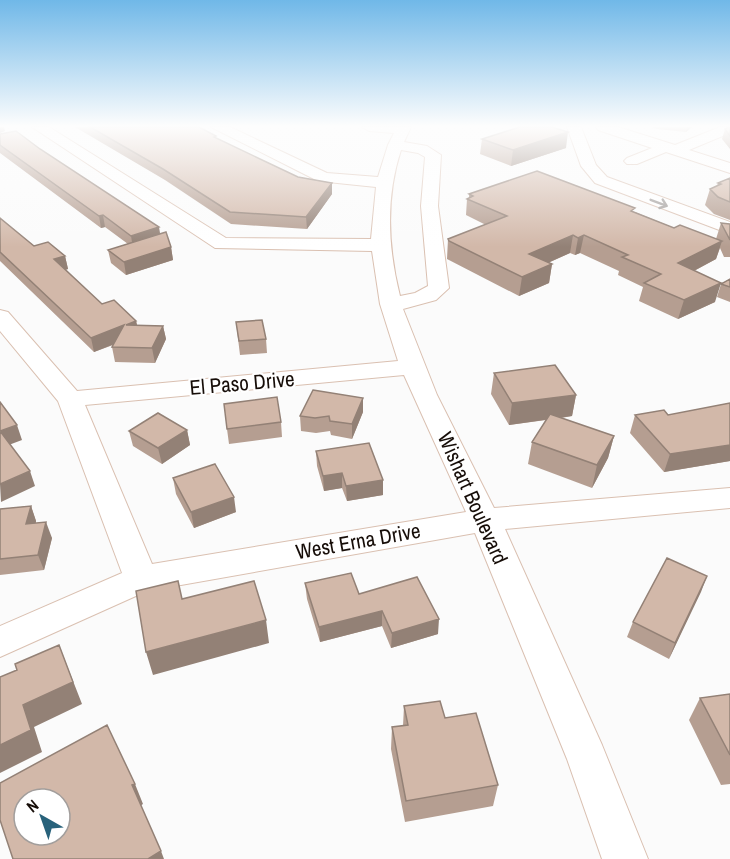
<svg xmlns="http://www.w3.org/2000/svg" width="730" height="859" viewBox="0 0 730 859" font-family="'Archivo Narrow',sans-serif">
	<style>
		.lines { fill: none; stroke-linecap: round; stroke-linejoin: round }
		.minor-casing { stroke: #dac0b1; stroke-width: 2 }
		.minor { fill: #fff; fill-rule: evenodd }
		.wall { fill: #b59e91 }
		.shaded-wall { fill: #938176 }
		.building { fill: #d2b8a9; stroke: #938176; stroke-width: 1.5; fill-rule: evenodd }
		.oneway { stroke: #a29e9c }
		.labels { text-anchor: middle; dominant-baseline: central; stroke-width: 4.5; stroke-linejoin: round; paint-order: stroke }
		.street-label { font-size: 21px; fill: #160d08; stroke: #fff }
	</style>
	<rect width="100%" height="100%" fill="#fbfbfb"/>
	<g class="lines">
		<g class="minor-casing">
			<path id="minor" d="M32,127H49L226,238L371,239L376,187L318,181L211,127H230L327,173L378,177L388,145L394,133L369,131L362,127H411L404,142L427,146L441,155L438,206L449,288L436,300L403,309L437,395L494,508L730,488V508L505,529L602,745L648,859H602L567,759L475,533L147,591L0,657V626L122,573L58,401L0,331V310L8,312L77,391L398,361L380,304L372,251L215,248ZM401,150L418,153L425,157L421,206L428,286L415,293L400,296C388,248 385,199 401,150ZM404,375L466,512L152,564L85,405Z
				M567,127H581L596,165L607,177L730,222V234L595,183L581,166Z
				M596,127H618L675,145L720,127H730V133L689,150L730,163V173L666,152L637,164H627L624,161L627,158L652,148L598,130Z"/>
		</g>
		<use href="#minor" class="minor"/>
	</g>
	<path class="wall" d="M75,127H199L216,136V138L298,177L332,183V194L307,229L231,224L165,180Z
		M651,127H692L686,132L657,129Z
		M730,127V149L722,139L725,129Z
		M0,134L40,149L160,234L171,247L173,260L126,275L111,263L108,250L128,244L105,227L101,228L0,153Z
		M482,139L566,148L511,166L480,154Z
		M730,178V220L714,214L705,205L710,189L717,186L718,183Z
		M469,194L635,212L674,228L716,239L721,223L730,224V257H724L720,248L716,259L694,271L715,302L678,319L639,301L643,287L618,275L619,271L580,253L575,255L570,253L548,263L552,264L549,283L519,296L447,259L448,239L486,225L466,215L467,199L469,198Z
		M0,218L34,246L65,256L68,269L65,270L102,304L136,321L137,325L163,326L166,339L155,363L115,362L112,347L113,345L94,352L0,261Z
		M730,279V302L717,297L721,284Z
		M236,322L266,339L267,353L240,355Z
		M494,373L576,395L572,416L561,418L614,436L608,458L592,488L528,464L532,442L546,420L509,425L491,394Z
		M363,398V412L352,439L331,435L330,431L316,433L301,431L300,416Z
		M730,403V461L664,472L630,433L635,415H668Z
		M281,422L282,437L229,444L227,429Z
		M187,430L190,445L162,464L133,446L129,431Z
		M316,451L383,480V495L347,501L342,488L324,491L317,466Z
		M173,478L236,512L194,528L176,494Z
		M31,506L36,521V523L52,538L44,570L0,575V509Z
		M707,576L669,659L627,637L633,622Z
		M305,583L359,594L438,634L391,648L382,626L320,642L307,599Z
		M730,694V784L721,785L689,720L700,698Z
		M404,706L445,718L498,785L493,806L405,822L391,749L392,727L403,726Z"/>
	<path class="shaded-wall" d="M0,127H4L5,131L0,133Z
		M687,127H692L686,132Z
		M568,132L566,148L511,166L513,150Z
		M332,183V194L307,229L306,217Z
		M103,215L105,227L101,228L99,216Z
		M159,227L161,239L133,248L131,236Z
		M573,235L570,253L527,272L529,254Z
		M584,235L580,253L575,255L578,238Z
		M722,241L716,259L673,282L678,263Z
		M171,247L173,260L126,275L124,262Z
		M65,256L68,269L58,272L54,259Z
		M552,264L549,283L519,296L522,277Z
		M721,283L715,302L678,319L684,300Z
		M136,321L139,334L126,325Z
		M124,325L127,339L94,352L91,338Z
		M163,326L166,339L155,363L152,348Z
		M576,395L572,416L509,425L512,403Z
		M363,398V412L352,439V424Z
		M17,425L22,440L6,446L0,431Z
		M187,430L190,445L162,464L158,448Z
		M614,436L608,458L592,488L597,465Z
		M730,445V461L664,472L670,454Z
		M30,471L35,486L1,502L0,484Z
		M342,473V488L324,491L323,476Z
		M383,480V495L347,501L346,486Z
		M234,497L236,512L194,528L191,512Z
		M31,506L36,521L32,540L26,524Z
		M46,522L52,538L44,570L38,555Z
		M707,576L701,592L669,659L675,643Z
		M382,611V626L320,642L319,627Z
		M439,619L438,634L391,648L392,633Z
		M266,620L269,643L153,675L146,652Z
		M59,645L82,704L34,727L42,752L0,773V745Z
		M135,784L143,804L140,806L132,785Z
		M161,851L164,859H148Z"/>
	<path class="building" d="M90,127H199L216,136L214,137L298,177L332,183L306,217L230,212L163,169Z
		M520,127H552L568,132L513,150L482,139Z
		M729,127H730V136L725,129Z
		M16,131L40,149L159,227L131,236L103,215L99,216L0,145V134Z
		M537,171L635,208L631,211L674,228L680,225L722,241L678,263L721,283L684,300L644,283L661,274L622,257L628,255L584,235L578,238L573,235L529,254L552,264L522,277L449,241L448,239L507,216L467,199L473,196L469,194Z
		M730,178V202L718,197L710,189L721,184L718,183Z
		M0,218L34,246L48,242L65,256L54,259L102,304L114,300L136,321L126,325L163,326L152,348L112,347L124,325L91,338L0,252Z
		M721,223L730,224V240Z
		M166,232L171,247L124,262L108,250Z
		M730,279V287L721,284Z
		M262,320L266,339L239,341L236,322Z
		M555,365L576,395L512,403L494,373Z
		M313,390L363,398L352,424L330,421L329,416L315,418L300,416Z
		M277,397L281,422L227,429L224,404Z
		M0,402L17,425L0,431L30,471L0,484Z
		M730,403V445L670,454L635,415L664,410L668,415Z
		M158,413L187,430L158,448L129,431Z
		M550,414L614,436L597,465L532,442Z
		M369,443L383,480L346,486L342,473L323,476L316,451Z
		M215,464L234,497L191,512L173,478Z
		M31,506L26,524L46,522L38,555L0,559V509Z
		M667,558L707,576L675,643L633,622Z
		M351,573L359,594L417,577L439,619L392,633L382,611L319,627L305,583Z
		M178,581L182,599L254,581L266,620L146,652L136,591Z
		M59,645L73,682L23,705L31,730L0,745V677L17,670L15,664Z
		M730,694V755L700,698Z
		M440,701L445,718L476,713L498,785L406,801L392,727L408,725L404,706Z
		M107,725L135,784L132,785L161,851L148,859H13L0,820V783ZM24,799H60V835H24Z"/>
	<defs><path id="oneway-shaft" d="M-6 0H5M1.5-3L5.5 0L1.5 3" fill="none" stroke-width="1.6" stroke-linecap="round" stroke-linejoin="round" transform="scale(1.5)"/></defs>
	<use class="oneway" href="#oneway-shaft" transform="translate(659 203) rotate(21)"/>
	<linearGradient id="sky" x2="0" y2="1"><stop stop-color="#70b8e8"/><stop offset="0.51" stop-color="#fdfdfd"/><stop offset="1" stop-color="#fdfdfd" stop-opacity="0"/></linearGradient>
	<rect width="730" height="247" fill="url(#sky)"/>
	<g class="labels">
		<g class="street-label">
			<text transform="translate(242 383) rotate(-5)">El Paso Drive</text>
			<text transform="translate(473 498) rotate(66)">Wishart Boulevard</text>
			<text transform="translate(358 541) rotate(-10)">West Erna Drive</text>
		</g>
	</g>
	<g transform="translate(42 817) rotate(320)"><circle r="28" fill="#ffffff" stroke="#a29e9c" stroke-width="1.5"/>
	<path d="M0-4.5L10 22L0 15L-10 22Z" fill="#28627b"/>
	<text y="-9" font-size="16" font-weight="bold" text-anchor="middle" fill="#160d08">N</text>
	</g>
</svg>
